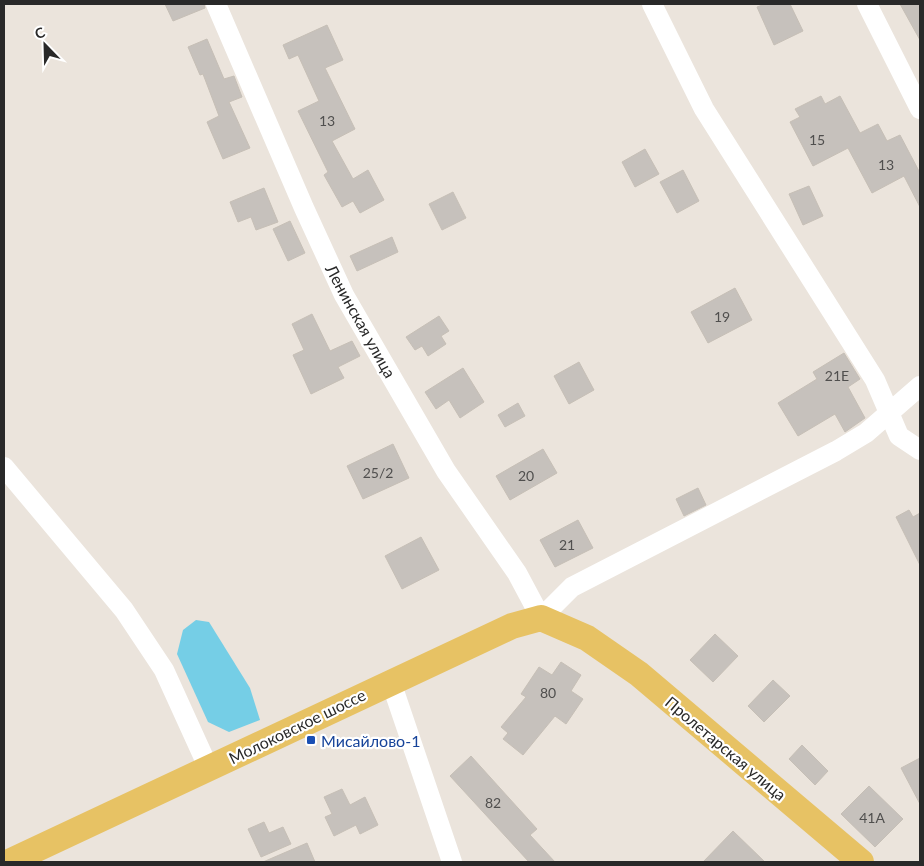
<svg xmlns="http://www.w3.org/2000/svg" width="924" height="866" viewBox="0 0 924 866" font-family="Lato,sans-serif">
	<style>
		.water { fill: #75cee6 }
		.building { fill: #c6c1bc; stroke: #c6bfb6 }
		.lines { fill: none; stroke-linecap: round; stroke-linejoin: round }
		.minor { stroke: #fff; stroke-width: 20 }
		.major { stroke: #e7c264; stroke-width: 26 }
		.transit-dot { fill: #1a4fb4; stroke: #fff; stroke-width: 2 }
		.labels { text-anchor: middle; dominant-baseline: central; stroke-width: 4.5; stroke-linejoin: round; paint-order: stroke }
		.number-label { font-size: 14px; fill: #504f4e }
		.street-label { font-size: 16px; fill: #292929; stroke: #fff }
		.transit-label { font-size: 16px; fill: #164399; stroke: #fff; text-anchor: start }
	</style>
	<rect width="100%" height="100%" fill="#ebe4dc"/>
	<path class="water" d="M196,620L209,622L250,688L260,720L229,732L208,722L177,654L183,630Z"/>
	<path class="building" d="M165,4H204L205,8L173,21Z
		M765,4H790L803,31L774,45L757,7Z
		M900,4H920V40Z
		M327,25L343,60L325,68L355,129L332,141L353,179L368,170L384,200L360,213L353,201L342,207L324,175L328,172L298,111L319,101L298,55L289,59L283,45Z
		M207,39L224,79L234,76L242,97L229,102L250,148L223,159L207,122L219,116L203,74L200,75L188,47Z
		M821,96L825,104L840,96L860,133L878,124L887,141L900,135L920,173V207L904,176L872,193L848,148L813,166L790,122L800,117L795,109Z
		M645,149L659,174L635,187L622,162Z
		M683,170L699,201L677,213L660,182Z
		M809,186L823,216L803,225L789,194Z
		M264,188L278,222L256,230L251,217L238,222L230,202Z
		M453,192L466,218L442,230L429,204Z
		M290,221L305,253L288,261L273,229Z
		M392,237L398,252L357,271L350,256Z
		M735,288L752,320L708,343L691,312Z
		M312,314L330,351L352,341L360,356L338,367L344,378L311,394L293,355L304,350L292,324Z
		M439,316L449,331L441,336L446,344L428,356L422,346L415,350L406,337Z
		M844,353L860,379L848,387L865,418L845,432L835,414L798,436L778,403L817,379L813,372Z
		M579,362L594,390L569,404L554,376Z
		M463,368L484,402L460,418L449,400L436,409L425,392Z
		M518,403L525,416L505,427L498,415Z
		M393,444L409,478L363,499L347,466Z
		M543,449L557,473L510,500L496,476Z
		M698,488L706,505L684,516L676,499Z
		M909,510L913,517L920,513V565L896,517Z
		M578,520L593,548L555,567L540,540Z
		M421,537L439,570L402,589L385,556Z
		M715,634L738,656L713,682L690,660Z
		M561,662L581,675L571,691L583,699L566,724L555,716L523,755L503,739L508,733L501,727L526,697L521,694L539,667L552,675Z
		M773,680L790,696L764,722L748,706Z
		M802,745L828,771L815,785L789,759Z
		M471,756L537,829L530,835L555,862H529L450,776Z
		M920,758V804L901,768Z
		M869,786L903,819L875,847L841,814Z
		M342,789L350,805L365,797L378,825L360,834L356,825L334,836L325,817L332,814L324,797Z
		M264,822L269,833L283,827L291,844L261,857L248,829Z
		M733,831L765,862H703Z
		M307,843L315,862H263Z"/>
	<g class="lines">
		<path class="minor" d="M216,4L304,208L344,295L446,471L517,573L541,618L572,587L836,451L866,433L920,386
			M652,4L704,109L875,380L899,436L920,450
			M867,4L920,109
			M4,467L124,610L164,670L209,769
			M391,682L452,862"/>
		<path class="major" d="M9,862L512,626L541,618L587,638L639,674L861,862"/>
	</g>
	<rect class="transit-dot" x="306" y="735" width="10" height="10" rx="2.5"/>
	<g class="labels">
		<g class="number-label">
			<text x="327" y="120">13</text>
			<text x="817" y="139">15</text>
			<text x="886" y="164">13</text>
			<text x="722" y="316">19</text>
			<text x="837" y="375">21Е</text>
			<text x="378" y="472">25/2</text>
			<text x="526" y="475">20</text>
			<text x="567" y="544">21</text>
			<text x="548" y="692">80</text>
			<text x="493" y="802">82</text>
			<text x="872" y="817">41А</text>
		</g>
		<g class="street-label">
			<text transform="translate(361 321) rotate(61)">Ленинская улица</text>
			<text transform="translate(297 726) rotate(-26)">Молоковское шоссе</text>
			<text transform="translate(726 748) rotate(40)">Пролетарская улица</text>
		</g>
		<g class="transit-label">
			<text x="321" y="740">Мисайлово-1</text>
		</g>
	</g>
	<rect width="924" height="866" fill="none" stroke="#292929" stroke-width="10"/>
	<g transform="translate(45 45) rotate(337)" stroke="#ffffff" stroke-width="4" paint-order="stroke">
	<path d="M0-4L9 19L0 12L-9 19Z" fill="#292929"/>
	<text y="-8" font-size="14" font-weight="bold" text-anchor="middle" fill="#292929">С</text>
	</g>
</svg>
